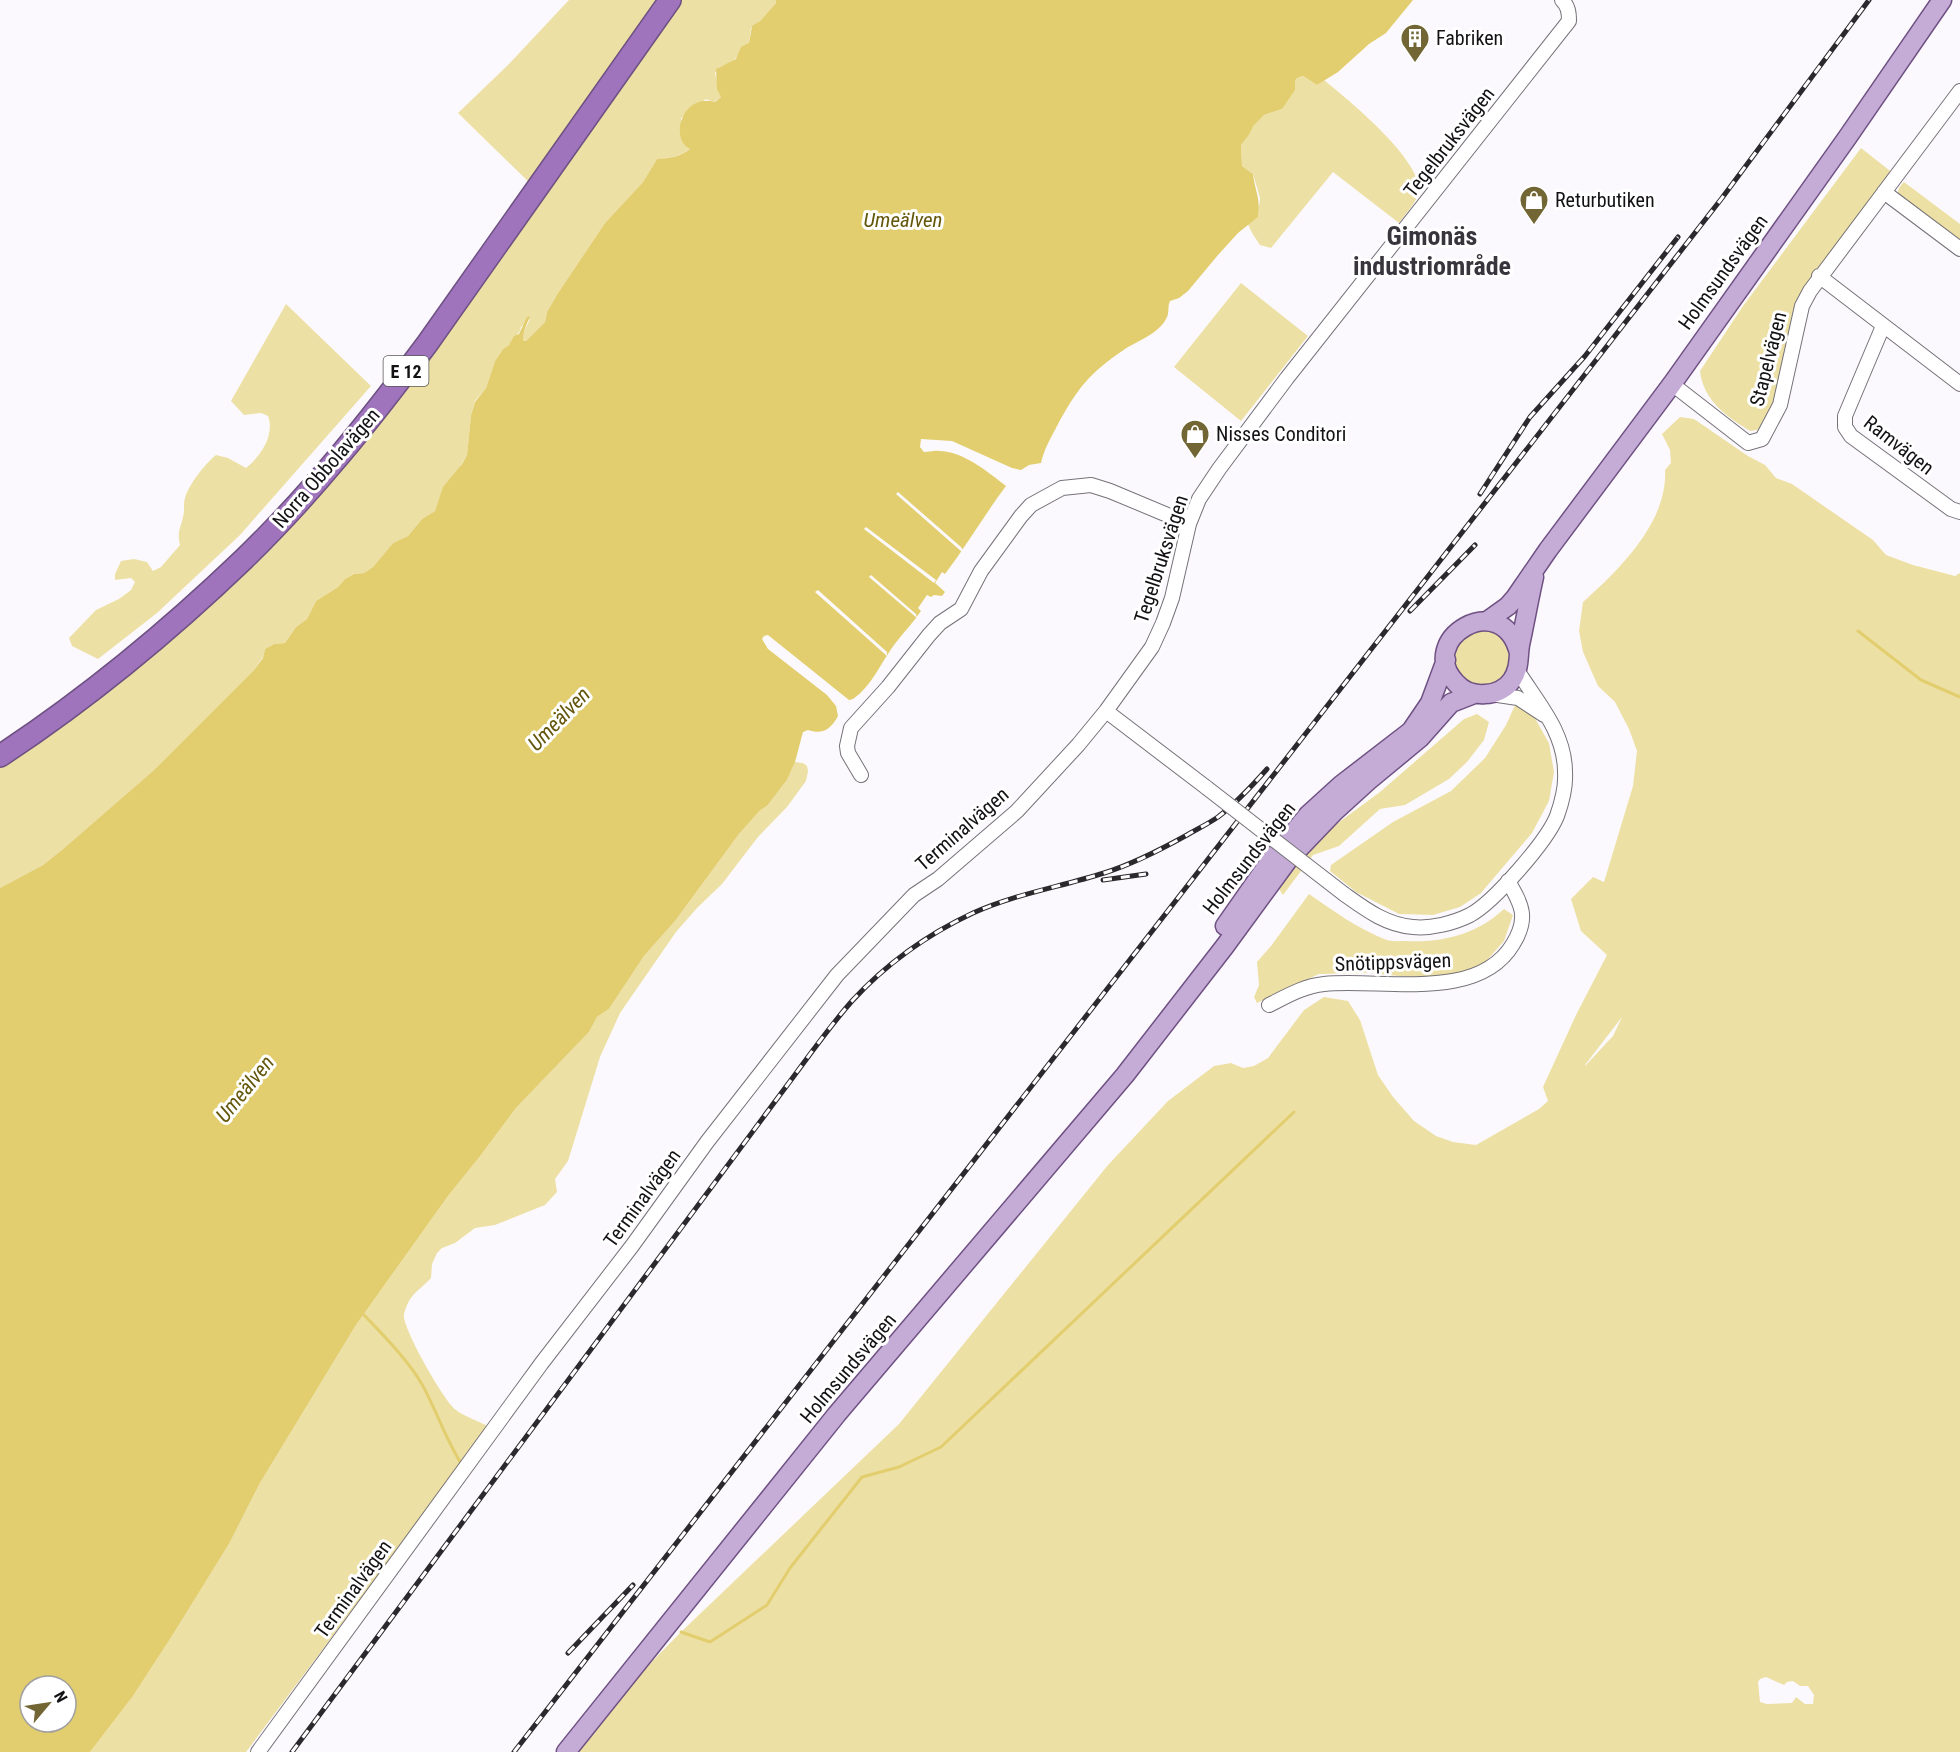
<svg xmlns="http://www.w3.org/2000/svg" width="1960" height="1752" viewBox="0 0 1960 1752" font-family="'Roboto Condensed',sans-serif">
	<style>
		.green { fill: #ede0a4; fill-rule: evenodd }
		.water { fill: #e2ce6e; fill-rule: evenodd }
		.pier { fill: #fcf9fe }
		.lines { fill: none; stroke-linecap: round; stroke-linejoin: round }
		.stream { stroke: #e2ce6e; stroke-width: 3 }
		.minor-casing { stroke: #767279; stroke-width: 16 }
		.major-casing { stroke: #6e5182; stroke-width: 21 }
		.highway-casing { stroke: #6e5182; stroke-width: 24 }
		.minor { stroke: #fff; stroke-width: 14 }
		.major { stroke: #c5acd7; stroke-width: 18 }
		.highway { stroke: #9f74bd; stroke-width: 21 }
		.rail-casing { stroke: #2b292c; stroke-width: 5 }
		.rail { stroke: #fff; stroke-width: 3; stroke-dasharray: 9; stroke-linecap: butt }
		.minor-bridge-casing { stroke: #767279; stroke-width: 16; stroke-linecap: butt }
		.minor-bridge { stroke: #fff; stroke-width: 14 }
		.labels { text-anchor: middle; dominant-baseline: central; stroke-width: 6; stroke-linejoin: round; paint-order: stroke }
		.shield { fill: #fff; stroke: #5a585a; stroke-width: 1.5 }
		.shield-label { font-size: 18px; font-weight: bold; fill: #131114 }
		.poi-label { font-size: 20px; fill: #131114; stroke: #fff; text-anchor: start }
		.street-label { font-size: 20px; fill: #131114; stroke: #fff }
		.water-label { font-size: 21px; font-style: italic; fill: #64560a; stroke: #fff }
		.district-label { font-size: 26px; font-weight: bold; fill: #39353c; stroke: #fff }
	</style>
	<rect width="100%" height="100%" fill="#fcf9fe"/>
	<path class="green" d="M569,0H776V3L760,21L751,28L749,43C735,55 739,62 719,67L715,73L721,97L714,102L706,99L681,118V136L691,148C680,156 671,158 657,159L643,182L605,223L558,293L547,312L545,322L526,341H523L524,331L530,319L521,327L520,331L509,345L503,349L495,361L486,388L475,401L471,415L467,455L439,501L435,511L422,519L408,536L393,543L373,567L364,573L354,574L345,579L338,587L316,601L307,619L296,627L285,643L274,644L265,649L263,657L254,670L154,770L63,849L43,865L0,888V756L47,724L297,504L536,189L458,113L508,65Z
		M1303,76L1317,85L1324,80C1347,99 1422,159 1419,192C1417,202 1405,214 1399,223L1333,172L1271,248L1260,245L1252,233L1248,224L1258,217L1260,198L1253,174L1242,166L1241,145L1249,135L1252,126L1264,115L1282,109L1297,78Z
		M1861,148L1894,174L1815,275L1777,399L1763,429L1750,431C1727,417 1703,400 1700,371L1743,306Z
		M1904,182L1960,224V241L1900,200C1897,192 1897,189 1904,182Z
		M1241,283L1308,336L1241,421L1174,367Z
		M286,304L371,386L240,535L157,613L98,659L72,646L69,638L96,610L119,599L131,590L135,582L131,578L115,580V574L121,561L134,559L147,562L153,571L161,567L180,545C177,532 180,530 183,517C185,511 183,504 185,498C189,484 205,464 216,455L228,458L246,468C261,456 275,435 268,416L261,413L244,415L231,401Z
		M1680,417L1694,419L1748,456L1765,465L1776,478L1792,484L1873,540L1886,555L1913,565L1955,576L1960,573V1752H566L577,1738L681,1632L899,1424L1108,1165L1168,1101L1214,1066L1231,1063L1243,1068L1254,1066L1268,1058L1304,1010L1324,997L1348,1001L1360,1020L1378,1075L1393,1097L1414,1121L1436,1136L1453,1142L1476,1145L1539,1109L1548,1101L1543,1087L1576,1015L1607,955L1581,931L1571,899L1593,877L1604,882L1633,786L1637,751L1629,729L1615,702L1598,686L1583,652L1579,631L1583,602C1619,570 1668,522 1665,470L1671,463L1670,450L1662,434ZM1622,1017L1613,1036L1585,1066V1065ZM1766,1677L1784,1685L1787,1682L1793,1681L1800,1686H1808L1814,1695L1813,1704H1805L1796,1697L1792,1703L1767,1704L1760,1702L1758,1682L1760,1679Z
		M1455 658a28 28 0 1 1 56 0a28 28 0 1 1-56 0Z
		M1516,703L1532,713L1549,743L1554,772L1549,801L1532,833L1481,893L1460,907L1433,915L1399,914L1356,892L1330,871L1331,865L1393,822L1451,791L1485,758L1506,725Z
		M1477,714L1489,722L1484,740L1467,762L1449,779L1405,805L1380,809L1339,846L1313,855L1283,895L1277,886L1303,852L1342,820L1380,792L1464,719Z
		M795,762L803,763L807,766L808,771L806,781L787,807L758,837L722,884L697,908L676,932L620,1013L600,1057L568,1161L555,1179L557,1192L545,1205L495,1225L475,1228L455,1243L442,1248L437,1253L432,1264L431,1278C418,1292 409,1294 404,1314C401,1326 444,1401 456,1410C465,1417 479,1421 489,1427L246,1752H90L133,1696L172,1636L229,1544L260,1483L356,1325L448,1196L481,1155L516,1108L589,1032L597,1017L609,1009L644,956L675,921L739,834L760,809L767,806L787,780Z
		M1309,894C1332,910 1357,928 1384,939C1390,942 1399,941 1406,941C1443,943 1477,934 1504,909L1513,915L1504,941L1481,967L1445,978H1417L1370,973L1319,974L1257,1003L1254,997L1259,985L1257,962L1271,946Z"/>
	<path class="water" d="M776,0H1413L1386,33L1369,44L1338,72L1317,85L1303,76L1297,78L1295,82V90L1282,109L1264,115L1253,126L1249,135L1241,145L1242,166L1253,174C1255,191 1261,199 1258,217L1238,233L1218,255L1188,291L1179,298L1170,301C1167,307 1170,313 1166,319C1158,334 1139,340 1125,349C1089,373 1076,390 1056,428C1050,439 1044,450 1041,463L1029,465L1021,470L1012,468L952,441L921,439L920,447L924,452C929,452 934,450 939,451C963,451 988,472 1006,486C985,514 967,545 945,574L942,572L935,583L945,592L942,596L934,595L931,597L927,595L918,608L921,611C913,623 903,633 894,645C881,663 871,687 853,699L849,700L768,635L764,636L762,639L768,649L827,695L836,706L838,716C831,729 823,735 808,730L803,732L795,762L787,780L767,806L760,810L739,834L675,921L644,956L609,1009L597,1017L589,1032L516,1108L481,1155L448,1196L356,1325L260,1483L229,1544L172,1636L133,1696L90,1752H0V888L43,865L63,849L154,770L254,670L263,658L265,649L274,644L285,643L296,627L307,619L316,601L338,587L345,579L354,574L364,573L373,567L393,543L408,536L422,519L435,511L443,487L462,464L467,455L471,415L475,402L486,388L495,361L503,349L509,345L514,336L519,334L527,317L530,316L524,331L523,341H526L545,322L547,312L558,293L605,223L643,182L657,159C670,158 679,157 690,149C669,139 682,93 715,102L721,97L717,89L716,69L736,59L741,47L749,43L752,26L760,21L776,3ZM30,1686H66V1722H30Z"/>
	<path class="pier" d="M898,492L961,547L963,550L962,552L896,494Z
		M866,527L936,580L934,583L864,529Z
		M871,575L916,614L917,618L869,577Z
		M818,590L887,652V656L815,592Z"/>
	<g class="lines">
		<path class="stream" d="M1858,631L1921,680L1960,697
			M364,1315C384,1336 409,1361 423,1386C437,1412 446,1440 462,1465
			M681,1632L710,1642L767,1605L790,1568L862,1477L899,1467L941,1447L1294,1112"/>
		<g class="minor-casing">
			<path id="minor" d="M1884,192L1960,249
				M1819,276L1960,384
				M1883,326L1845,416V427L1851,436L1951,509L1960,512
				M1672,384L1748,443L1762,439L1780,405L1802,306L1810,291L1960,91
				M1491,694L1518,698L1544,715
				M1106,711L1207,788
				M861,775L848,753L847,746L851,728L888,687L929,635L940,623L961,609L981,571L1021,516L1031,505L1062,488L1091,485L1110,491L1189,524
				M1344,894C1365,909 1386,925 1413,927C1431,929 1454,923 1470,915C1494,902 1547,841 1557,816C1562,802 1566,786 1565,772C1565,732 1537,702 1517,670
				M1269,1005C1287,996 1304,986 1324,984C1381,978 1478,1003 1513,944C1529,918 1522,905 1508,881
				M258,1752L541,1364L632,1246L707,1142L837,975L914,895L938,879L1017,811L1078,745L1106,711L1152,647L1163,623L1172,598L1189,524L1199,499L1219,469L1287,378L1569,21C1569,12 1568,6 1562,0"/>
		</g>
		<g class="major-casing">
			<path id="major" d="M1487,621L1508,606L1515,598L1548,550L1672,384L1847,138L1942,0
				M1519,653C1502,586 1414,640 1456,683C1463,691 1474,695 1485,694C1495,694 1506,689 1512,680C1520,668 1518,657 1520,645C1525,622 1529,599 1534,577
				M1225,926L1274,856L1308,815L1341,785L1411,731L1430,703L1446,660
				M566,1752L837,1414L1125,1075L1225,946L1288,860L1335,811L1368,781L1420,738L1451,703L1474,694"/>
		</g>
		<g class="highway-casing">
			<path id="highway" d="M0,756C88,698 169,631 244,559C312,493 371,419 427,344L670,0"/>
		</g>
		<use href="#minor" class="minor"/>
		<use href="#major" class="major"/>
		<use href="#highway" class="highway"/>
		<g class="rail-casing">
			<path id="rail" d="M1480,494L1530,417L1585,356L1678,237
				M1410,611L1475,545
				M1103,880L1146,874
				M568,1653L633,1585
				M292,1752L791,1080C811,1053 830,1026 852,1001C886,964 928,934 973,913C1015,894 1060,887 1104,873C1133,864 1160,850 1187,835C1197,829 1208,824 1218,817C1236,803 1252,786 1267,769
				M514,1752L1722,198L1869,0"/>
		</g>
		<use href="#rail" class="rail"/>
		<g class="minor-bridge-casing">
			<path id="minor-bridge" d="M1207,788L1344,894"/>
		</g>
		<use href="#minor-bridge" class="minor-bridge"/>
	</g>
	<defs>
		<g id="building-pin" transform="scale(1.5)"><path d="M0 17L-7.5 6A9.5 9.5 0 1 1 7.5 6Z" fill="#726734" stroke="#fff"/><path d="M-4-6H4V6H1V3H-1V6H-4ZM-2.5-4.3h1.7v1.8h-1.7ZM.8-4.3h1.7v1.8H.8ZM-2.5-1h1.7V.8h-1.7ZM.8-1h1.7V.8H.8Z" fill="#fff"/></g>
		<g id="shop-pin" transform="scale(1.5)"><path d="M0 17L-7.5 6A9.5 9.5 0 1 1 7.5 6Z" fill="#726734" stroke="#fff"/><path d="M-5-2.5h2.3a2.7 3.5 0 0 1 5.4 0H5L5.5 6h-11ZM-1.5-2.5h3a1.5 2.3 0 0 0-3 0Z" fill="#fff"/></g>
	</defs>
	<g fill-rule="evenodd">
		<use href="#building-pin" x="1415" y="38"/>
		<use href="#shop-pin" x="1534" y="200"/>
		<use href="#shop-pin" x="1195" y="434"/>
	</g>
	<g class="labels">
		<rect class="shield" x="383.5" y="356" width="45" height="30" rx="4.5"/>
		<g class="shield-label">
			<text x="406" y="371">E 12</text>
		</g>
		<g class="poi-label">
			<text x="1436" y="38">Fabriken</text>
			<text x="1555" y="200">Returbutiken</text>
			<text x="1216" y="434">Nisses Conditori</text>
		</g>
		<g class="street-label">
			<text transform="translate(1449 142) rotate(-52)">Tegelbruksvägen</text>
			<text transform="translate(1723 272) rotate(-54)">Holmsundsvägen</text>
			<text transform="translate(1768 359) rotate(-76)">Stapelvägen</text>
			<text transform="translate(1899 445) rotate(38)">Ramvägen</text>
			<text transform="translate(326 468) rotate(-49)">Norra Obbolavägen</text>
			<text transform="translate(1161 559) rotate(-72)">Tegelbruksvägen</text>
			<text transform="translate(962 829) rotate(-41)">Terminalvägen</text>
			<text transform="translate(1249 858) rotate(-52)">Holmsundsvägen</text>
			<text transform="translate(1393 962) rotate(-2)">Snötippsvägen</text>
			<text transform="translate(642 1198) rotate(-54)">Terminalvägen</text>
			<text transform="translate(848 1368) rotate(-50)">Holmsundsvägen</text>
			<text transform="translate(353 1589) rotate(-54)">Terminalvägen</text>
		</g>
		<g class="water-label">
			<text x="903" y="220">Umeälven</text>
			<text transform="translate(559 719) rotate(-46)">Umeälven</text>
			<text transform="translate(245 1089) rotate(-51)">Umeälven</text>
		</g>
		<g class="district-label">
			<text x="1432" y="236">Gimonäs<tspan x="1432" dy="30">industriområde</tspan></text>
		</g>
	</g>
	<g transform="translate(48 1704) rotate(61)"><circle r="28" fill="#ffffff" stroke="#a1a0a1" stroke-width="1.5"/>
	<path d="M0-4.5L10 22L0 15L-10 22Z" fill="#726734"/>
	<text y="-9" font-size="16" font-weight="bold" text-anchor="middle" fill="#131114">N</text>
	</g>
</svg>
